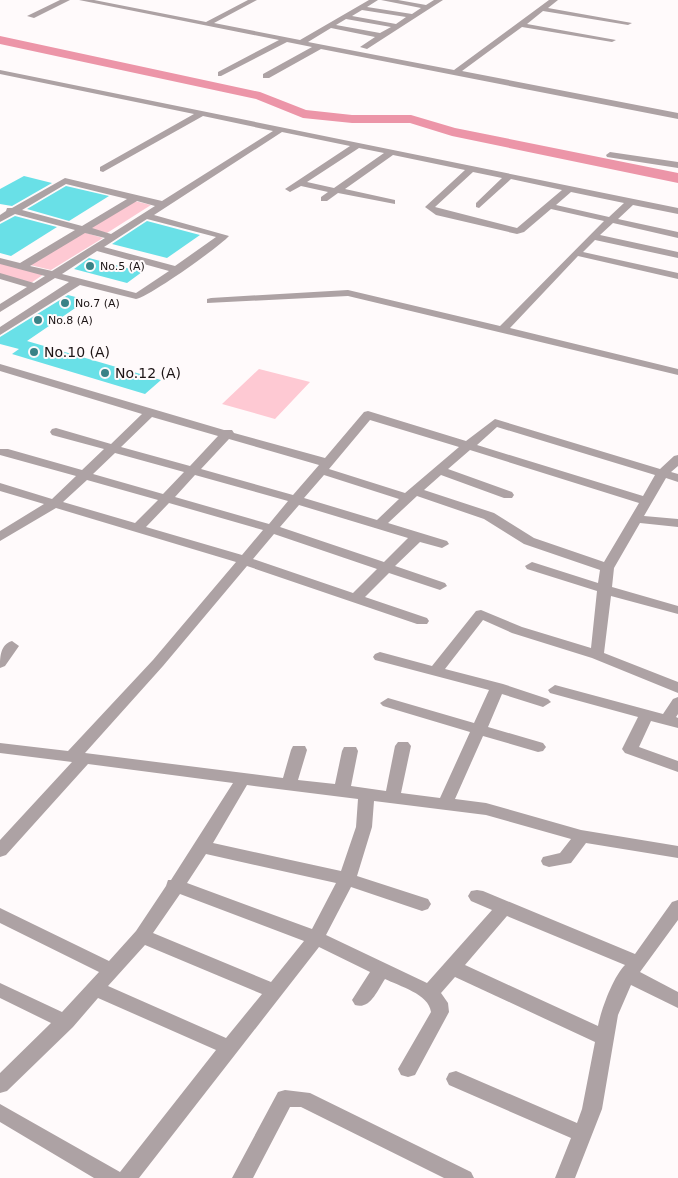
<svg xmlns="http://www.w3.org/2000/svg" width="678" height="1178" viewBox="0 0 678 1178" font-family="'DejaVu Sans',sans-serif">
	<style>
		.green { fill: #fec9d3 }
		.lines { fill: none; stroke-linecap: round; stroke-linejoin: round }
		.canal { fill: #ec95a8; fill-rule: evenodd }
		.river { fill: #ec95a8; fill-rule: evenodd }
		.building { fill: #69e0e7 }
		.minor { fill: #ada2a4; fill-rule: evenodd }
		.poi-dot { fill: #398286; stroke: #fffafb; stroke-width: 2 }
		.labels { text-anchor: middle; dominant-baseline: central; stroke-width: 4; stroke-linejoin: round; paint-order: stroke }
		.far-poi-label { font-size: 11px; fill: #1c1415; stroke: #fffafb; text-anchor: start }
		.poi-label { font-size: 14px; fill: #1c1415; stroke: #fffafb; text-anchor: start }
	</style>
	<rect width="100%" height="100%" fill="#fffafb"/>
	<path class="green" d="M135,201L151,205L107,233L89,229Z
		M83,232L103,238L51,270L30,265Z
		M0,262L44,274L31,283L0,275Z
		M259,369L310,382L275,419L222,404Z"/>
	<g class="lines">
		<path class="canal" d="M0,39H5L6,41L0,44Z"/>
		<path class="river" d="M0,36L260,92L306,110L352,115H411L455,128L678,173V183L452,136L410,123H352L303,118L256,99L0,44Z"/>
	</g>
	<path class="building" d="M24,176L52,183L12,206L0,204V189Z
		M66,186L109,196L69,221L27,209Z
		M15,216L57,227L11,256L0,253V224Z
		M147,221L200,235L167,258L112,244Z
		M89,258L142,272L127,283L74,269Z
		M68,295L87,300L27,341L161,380L145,394L12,354L19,349L0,344V337Z"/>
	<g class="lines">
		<path class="minor" d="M60,0H70L34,18L27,16Z
			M79,0H94L206,22L248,0H257L214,23L300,40L369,0H378L367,7L412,14L421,8L381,0H398L426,5L434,0H443L367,49L360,47L375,37L331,28L308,42L454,70L549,0H558L548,8L632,23L628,25L543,11L527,24L616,40L612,42L522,27L462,71L678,113V119L321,49L269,78H263V74L312,47L287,42L221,76H218V72L279,40ZM362,10L406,17L396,24L352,16ZM346,19L391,27L380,33L336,25Z
			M0,70L678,208V214L633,205L618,219L678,232V238L613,223L600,235L678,252V258L595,240L583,252L678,273V279L578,256L510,328L678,369V375L348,296L207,303V299L211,298L348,290L500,326L604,221L551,209L524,232L517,234L436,215L425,207L465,170L393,155L345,189L395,200V204L338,193L327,201H321V197L328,192L301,186L290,192L285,189L350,146L282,132L154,215L229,236C219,247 149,297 136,299L80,285L0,335V327L69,282L55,278L0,312V304L27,287L0,279V273L34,283L45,276L0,264V258L20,263L75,230L15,214L0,222V215L6,211L7,208H12L65,178L162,201L273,131L203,116L103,172L100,171V167L194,114L0,74ZM359,148L384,153L334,188L307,182ZM473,172L502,178L476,203V207L479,208L511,179L562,190L517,228L435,207ZM66,184L127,199L82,226L22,210ZM571,192L624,203L609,217L556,205ZM137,201L155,206L111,234L92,228ZM147,219L216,237L175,266L104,247ZM85,233L105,238L52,271L30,266ZM97,251L169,271L136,293L62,274Z
			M610,152L678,162V168L607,157L606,155Z
			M0,364L224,430H232L234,433L325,458L364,412L368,411L466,441L495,419L660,469L674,456L678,455V466L671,472L678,474V482L666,478L644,516L678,519V527L640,523L614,568L612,587L678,606V614L611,596L604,653L678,682V693L592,658L512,633L483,620L445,669L503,684L548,699L551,702L543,707L502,694L488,727L543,743L546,747L543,751L538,752L483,736L455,799L486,803L581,830L678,846V858L586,843L571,863L549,867L543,865L541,861L543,857L560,853L571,839L486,815L374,801L372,827L357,876L428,899L431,904L428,909L422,911L351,887L326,935L427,983L492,910L471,901L468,896L471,891L477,890L483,891L635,954L672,902L678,900V920L640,972L678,992V1008L631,985L618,1015L602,1109L575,1178H555L571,1138L449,1085L446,1079L449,1073L456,1071L577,1123L582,1109L595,1042L455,977L441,993L448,1003L449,1012L415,1075L408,1077L401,1075L398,1069L431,1012C429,994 399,986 385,979C377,991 370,1010 355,1005L352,1000L370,972L319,947L139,1178H94L0,1122V1104L120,1172L216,1050L98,998L73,1027L7,1091L0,1093V1073L51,1023L0,998V983L62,1012L99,972L0,923V908L109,961L136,931L166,886L168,880H171L233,783L88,764L6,855L0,857V840L72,762L0,753V743L68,751L153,660L236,562L56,508L0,541V531L44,504L0,491V483L52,499L76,476L0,455V449H8L82,470L104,449L52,435L50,432L52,429L56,428L111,444L142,414L0,371ZM152,417L218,436L190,466L121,447ZM370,420L459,447L405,493L329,469ZM497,427L655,475L643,496L477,445ZM229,439L319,465L293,495L201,469ZM470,450L639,503L604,562L534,538L494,513L424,490L441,475L504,498H512L514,495L512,492L448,469ZM115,453L184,472L163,494L93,474ZM195,475L288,501L269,524L175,497ZM324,475L399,499L377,520L304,498ZM87,480L158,500L135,523L63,502ZM417,496L484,519L524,544L600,570L598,583L532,562L525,566L527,569L597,591L591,648L522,627L481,610L476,611L432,666L380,652L375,654L373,657L375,660L489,690L474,723L388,698L380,703L383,706L470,732L440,798L401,793L411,746L408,742H398L395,746L386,791L351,786L358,751L356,747H344L342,751L335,784L298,780L307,750L305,746H293L291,750L283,778L85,753L163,666L247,566L417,624H427L429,621L427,618L365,597L389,573L440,590L447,586L445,583L395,566L420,542L442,548L449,544L447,541L388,523ZM169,503L263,530L242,555L146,527ZM299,505L408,538L384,562L280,527ZM274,534L377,569L353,593L253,559ZM247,785L358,799L356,827L341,871L213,843ZM206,854L336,883L312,929L187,883ZM180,894L304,941L271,982L153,933ZM507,916L625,965C613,977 601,1010 598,1026L465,965ZM145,945L262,994L226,1038L108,986Z
			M12,641L19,646L5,666L0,668C0,657 0,645 12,641Z
			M555,685L663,714L673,699L678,697V714L676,717L678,718V728L651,721L639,747L678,761V772L625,753L622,749L638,717L550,693L548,690Z
			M285,1090L310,1093L471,1172L474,1178H444L301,1107H290L253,1178H232L278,1092Z"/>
	</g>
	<g class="poi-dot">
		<circle cx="90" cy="266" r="5"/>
		<circle cx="65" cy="303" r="5"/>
		<circle cx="38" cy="320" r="5"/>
		<circle cx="34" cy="352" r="5"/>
		<circle cx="105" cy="373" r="5"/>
	</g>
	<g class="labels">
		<g class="far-poi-label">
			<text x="100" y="266">No.5 (A)</text>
			<text x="75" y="303">No.7 (A)</text>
			<text x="48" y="320">No.8 (A)</text>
		</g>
		<g class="poi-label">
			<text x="44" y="352">No.10 (A)</text>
			<text x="115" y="373">No.12 (A)</text>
		</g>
	</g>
</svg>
